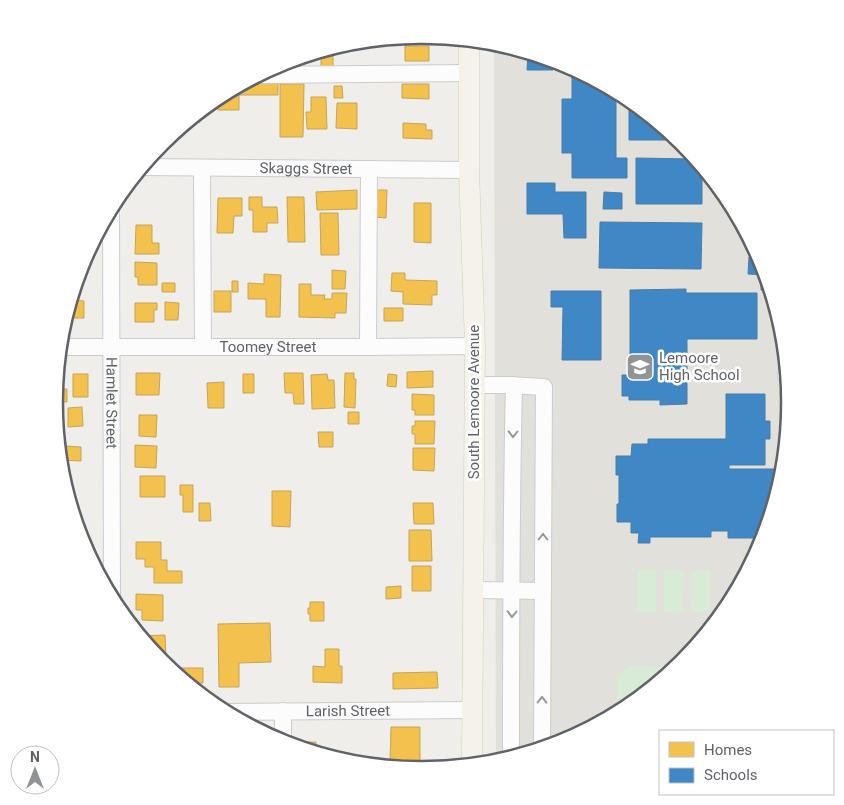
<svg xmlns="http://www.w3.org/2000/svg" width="844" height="805" viewBox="0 0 844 805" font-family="Roboto,sans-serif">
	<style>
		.education { fill: #e2e0da }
		.green { fill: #d8ebd6 }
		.homes { fill: #f2c14e; stroke: #c6a556 }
		.schools { fill: #3f88c5; stroke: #497da9 }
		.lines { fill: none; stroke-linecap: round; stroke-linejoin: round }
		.minor-casing { stroke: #cbcccc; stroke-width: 18 }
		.major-casing { stroke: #d7ceb8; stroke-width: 21 }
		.minor { stroke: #fdfcfc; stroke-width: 16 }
		.major { stroke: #f4f2e9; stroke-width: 20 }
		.oneway { stroke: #96999c }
		.labels { text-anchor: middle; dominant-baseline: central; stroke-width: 5; stroke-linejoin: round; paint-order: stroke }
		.street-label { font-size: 15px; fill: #5f6368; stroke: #fff }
		.poi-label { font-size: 15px; fill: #5f6368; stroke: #fff; text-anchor: start }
		.rim { fill: none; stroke: #5f6368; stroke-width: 2.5 }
	</style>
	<rect width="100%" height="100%" fill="#efeeea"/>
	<path class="education" d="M494,42L563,63L626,97L682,143L728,199L762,262L782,331L789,403L782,474L761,543L727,607L682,663L626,708L562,742L496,762Z"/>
	<path class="green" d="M637,570H656V612H637Z
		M664,570H684L683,613L664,612Z
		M692,570H711V612H691Z
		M628,666L676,667L626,708L617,713V677Z"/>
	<path class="homes" d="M405,46H429V61H405Z
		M321,55H333V67H321Z
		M249,80H278V95H239V110H218V97Z
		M280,84H304L303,137H280Z
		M402,84H429V99L402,98Z
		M334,86H342L343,98H334Z
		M311,97H326L327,129H307L306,112H311Z
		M337,103H357V129L336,128Z
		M200,112V122H191V119Z
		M403,123L426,124V130H432V139L403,138Z
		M357,190V209L317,210L316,192Z
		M375,190H387L386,218L374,217Z
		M249,197H262V207H277L278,223H267V232H253V210H249Z
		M287,197H304L305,242H288Z
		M218,198H242V216H234L233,233H217Z
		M414,203H431V243L414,242Z
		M320,213H338L339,255H321Z
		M136,225H152V243H159V254H135Z
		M135,262L157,263V285H138V277H135Z
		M332,270L346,271L345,289H332Z
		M392,273H405V280L437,281V295H432V305L403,304V292L391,291Z
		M264,274L281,275L280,317H266V299H248V283L264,284Z
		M232,281H238V292H232Z
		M162,283H175V292H162Z
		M299,284H311V295H325L324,299H332V293H347L346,313H335V318L299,317Z
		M214,291H231V312H214Z
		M71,300L84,301V318H66Z
		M165,302L179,303L178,320H165Z
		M135,303H157V310H154V322H135Z
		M384,308H403V321H384Z
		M433,371V387L407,388V372Z
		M136,373H160L159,395H136Z
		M284,373H303L304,404H294L293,393H285Z
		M345,373H354V379H356L355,408L344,407Z
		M73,374H88V397H73Z
		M243,374H254V393H243Z
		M327,374L328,380H334L335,408L312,409L311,375Z
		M388,374L397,375L396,387L387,386Z
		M224,382V408H208L207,383Z
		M56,389H67V402H55Z
		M412,394L434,395V415H415V410H412Z
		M82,407L83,426L68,427V408Z
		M348,412H359V424H348Z
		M139,415H157L156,437L139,436Z
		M415,421H435L434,444H415V434H412V426H415Z
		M318,432H333V447H319Z
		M58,441L66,442V446L81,447V461L60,460Z
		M135,445L157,446L156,468L135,467Z
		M413,448H435L434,471L413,470Z
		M140,476H165V497H140Z
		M180,485H193V512H183V495H180Z
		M66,489H73V499H77V525Z
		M272,491H291L290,527L272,526Z
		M199,503H210L211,521H199Z
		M413,503H433L434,524H414Z
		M409,530H431L432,561H409Z
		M136,542H161V560H167V571H182V583H154V567H145V559H136Z
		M412,566H431V591H412Z
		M401,586V598L386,599V587Z
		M136,594L163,595V621L142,620V610H136Z
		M310,602H324V621H310V614H308V608H310Z
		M270,623L271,662L239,663V687H219L218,624Z
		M165,635L166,658H159L141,636Z
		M325,649H339V666H342V683L313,682V666L325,667Z
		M176,668H203V683H187L176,673Z
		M437,672L438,688L393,689V673Z
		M391,727H420V763L390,762Z
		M300,742H316V753L300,748Z"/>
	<path class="schools" d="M528,52L558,62H553V70H527Z
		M572,74H584L624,96H616V158H627V178H572V153H562V99H572Z
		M629,102H633L679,140H629Z
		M636,158L695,159L702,167V204H636Z
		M527,183H555V192H586V238H564L563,214H527Z
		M604,192L622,193V209H603Z
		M600,222L702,223L701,269L599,268Z
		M758,256L765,275L748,274L749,257H758Z
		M761,280H767L770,290H761Z
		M686,289V293H757V339H687V404L660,405V400H629V396H622V375H630V290Z
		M551,291H601V360H562L563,307H551Z
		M726,394H765V421H770V439H765V465H729V469H783L782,474L763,538H728V531H711V537H650V543H638L639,533H631V522H617V504H619V475H616V456H631L632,444H648V439H726Z"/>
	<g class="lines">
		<g class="minor-casing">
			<g id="minor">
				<path d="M259,75L469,73"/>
				<path id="s1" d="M142,167L469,170"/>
				<path d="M202,168L203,347"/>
				<path id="s2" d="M111,208L112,598"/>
				<path id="s3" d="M60,347H368L475,346"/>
				<path d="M368,347L369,169"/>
				<path d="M786,376H787"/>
				<path d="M474,385H506L544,387L542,748"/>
				<path d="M473,590L543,591"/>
				<path d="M283,711V742"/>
				<path id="s4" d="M224,712L472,710"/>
				<path d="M511,758C511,633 511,509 514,385"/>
			</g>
		</g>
		<g class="major-casing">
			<path id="major" d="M469,40V170L475,346L472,765"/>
		</g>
		<use href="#minor" class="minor"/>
		<use href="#major" class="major"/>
	</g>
	<defs><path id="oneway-chevron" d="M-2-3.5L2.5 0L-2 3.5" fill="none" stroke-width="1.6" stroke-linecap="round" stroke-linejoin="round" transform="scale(1.25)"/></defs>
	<g class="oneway">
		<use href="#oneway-chevron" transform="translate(513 434) rotate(91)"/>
		<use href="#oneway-chevron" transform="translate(543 537) rotate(-90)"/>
		<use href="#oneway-chevron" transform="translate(512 614) rotate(91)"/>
		<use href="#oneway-chevron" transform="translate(542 700) rotate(-89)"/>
	</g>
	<defs>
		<g id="school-square" transform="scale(1.4375)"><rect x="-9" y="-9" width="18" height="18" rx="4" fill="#919496" stroke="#fff"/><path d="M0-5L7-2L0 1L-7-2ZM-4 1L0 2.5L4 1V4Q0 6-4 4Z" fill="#fff"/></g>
	</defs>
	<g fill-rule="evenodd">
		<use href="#school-square" x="640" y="367"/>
	</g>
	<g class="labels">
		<g class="street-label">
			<text stroke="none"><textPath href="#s1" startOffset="164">Skaggs Street</textPath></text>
			<text stroke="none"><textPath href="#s3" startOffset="208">Toomey Street</textPath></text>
			<text transform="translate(474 402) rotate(-90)">South Lemoore Avenue</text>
			<text stroke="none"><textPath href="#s2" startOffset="195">Hamlet Street</textPath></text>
			<text stroke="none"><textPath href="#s4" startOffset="124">Larish Street</textPath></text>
		</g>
		<g class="poi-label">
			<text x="659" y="358">Lemoore<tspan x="659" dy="17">High School</tspan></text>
		</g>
	</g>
	<path d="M0 0H844V805H0ZM421 44H423A358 358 0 0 1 781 402V403A358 358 0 0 1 423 761H421A358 358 0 0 1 63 403V402A358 358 0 0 1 421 44Z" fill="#fff" fill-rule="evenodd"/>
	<path class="rim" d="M421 44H423A358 358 0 0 1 781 402V403A358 358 0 0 1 423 761H421A358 358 0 0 1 63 403V402A358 358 0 0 1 421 44Z"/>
	<rect x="659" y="730" width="175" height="65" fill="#ffffff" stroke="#bfc1c3"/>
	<rect x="669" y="742" width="25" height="15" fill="#f2c14e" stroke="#bfc1c3"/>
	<text x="704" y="755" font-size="15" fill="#5f6368">Homes</text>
	<rect x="669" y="768" width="25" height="15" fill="#3f88c5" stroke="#bfc1c3"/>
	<text x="704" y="780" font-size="15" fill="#5f6368">Schools</text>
	<g transform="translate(35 770)"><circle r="24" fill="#ffffff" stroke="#bfc1c3"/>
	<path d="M0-4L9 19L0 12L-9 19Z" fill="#919496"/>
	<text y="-8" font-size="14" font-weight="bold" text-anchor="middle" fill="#5f6368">N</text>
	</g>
</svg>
